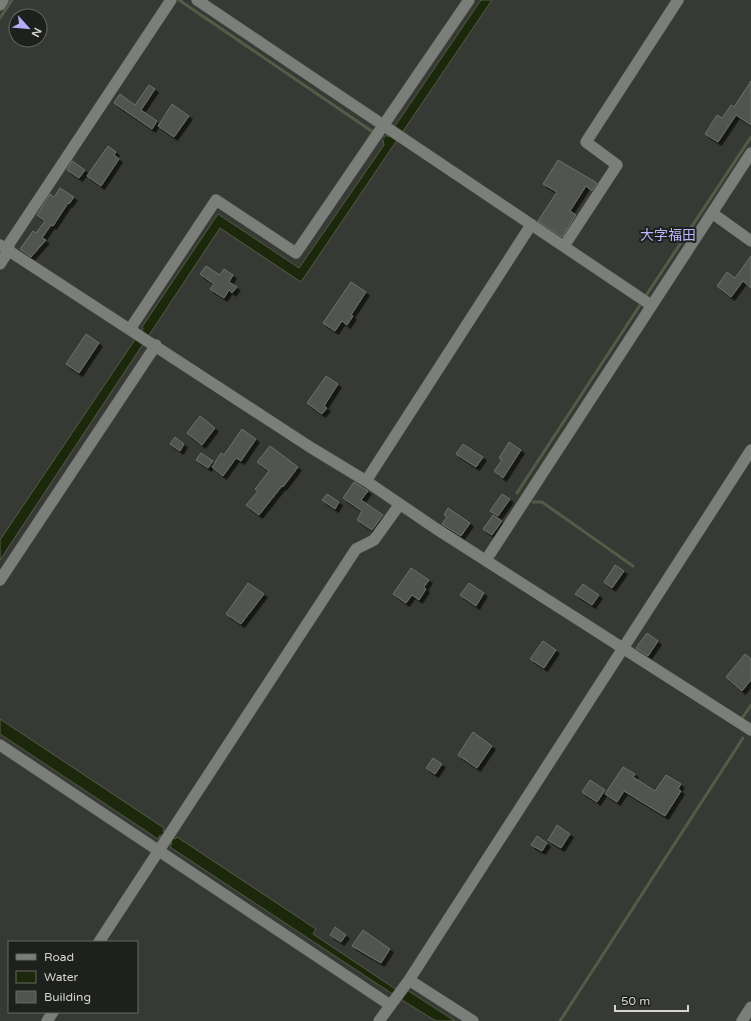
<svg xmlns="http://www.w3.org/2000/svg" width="751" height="1021" viewBox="0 0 751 1021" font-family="'Varela Round','Noto Sans JP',sans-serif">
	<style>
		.water { fill: #1c280b; stroke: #535c46 }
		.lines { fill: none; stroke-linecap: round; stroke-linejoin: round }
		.stream { stroke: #535c46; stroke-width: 3 }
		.building { fill: #51544f; stroke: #6e716b; filter: url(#shadow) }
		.minor-casing { stroke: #545652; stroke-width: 12 }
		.minor { stroke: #7c7f79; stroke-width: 11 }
		.labels { text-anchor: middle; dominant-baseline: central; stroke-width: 4; stroke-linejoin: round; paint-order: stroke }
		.quarter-label { font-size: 14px; fill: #beb7fe; stroke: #1e201d }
	</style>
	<defs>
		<filter id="shadow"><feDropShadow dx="3.5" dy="3.5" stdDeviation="0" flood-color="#0009"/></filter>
	</defs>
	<rect width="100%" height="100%" fill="#363934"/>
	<path class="water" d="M481,0H492L301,282L220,228L0,560V540L134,341L143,329L142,327L218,214L299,268L384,145L383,140L370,131L371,129L384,138L386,135L389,137L396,129L395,126Z
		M0,719L164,828L163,831L175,839L177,837L316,929L313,934L394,988L406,993L407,990L455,1021H436L402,1000V998L391,993L170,847L172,843L160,835L158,839L0,734Z"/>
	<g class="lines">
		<path class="stream" d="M179,0L373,132
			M0,18L12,0
			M645,297L751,137
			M517,493L642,302
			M533,502H542L633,566
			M743,717L751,705
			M560,1021L743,738"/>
	</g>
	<path class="building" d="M751,81V125L736,115L718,142L705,134L717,115L722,118L731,105L734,107Z
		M149,85L155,89L141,110L157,121L152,129L114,103L120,94L135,105Z
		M172,104L189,116L174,137L158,126Z
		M108,146L116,152L114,155L119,159L101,186L87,176Z
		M558,160L597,183L592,191L586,186L570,211L576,215L562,237L538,221L557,192L543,184Z
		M72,161L85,170L79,178L67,170Z
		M60,188L74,197L69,204L68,203L53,226L51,225L42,238L46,240L31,257L20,249L33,231L36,233L45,221L37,215L50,194L54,197Z
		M751,256V288L743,281L731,297L717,286L727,272L735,278Z
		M206,266L220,275L224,269L233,275L229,282L237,287L232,293L229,290L224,298L210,289L214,284L200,274Z
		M351,282L366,292L351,315L353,316L347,325L342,321L335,331L323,323Z
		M86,334L99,343L79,373L66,364Z
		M326,376L338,384L324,406L327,408L322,414L307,403Z
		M200,416L215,428L202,445L187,433Z
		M242,429L256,439L241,461L236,458L223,476L212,467L221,453L224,455Z
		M175,437L184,444L180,451L170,444Z
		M509,442L521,450L503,478L494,471L502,460L499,458Z
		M463,444L483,457L476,467L456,454Z
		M270,446L298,467L283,487L282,486L259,515L246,505L258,491L255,489L269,471L257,462Z
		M201,453L213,461L208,468L196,460Z
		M354,482L368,491L361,500L383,515L372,530L357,520L362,511L343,498Z
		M327,494L339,502L335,509L322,500Z
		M502,494L510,499L498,516L490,511Z
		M448,508L470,523L461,536L442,524L447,517L444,515Z
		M493,515L502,521L492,535L483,529Z
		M615,565L624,571L612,588L604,582Z
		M411,568L429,580L424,587L426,589L419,600L412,595L406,603L393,594Z
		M248,583L264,594L241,624L226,614Z
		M469,583L484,593L476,606L460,595Z
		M583,584L599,595L592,605L575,594Z
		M647,633L658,641L648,656L636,648Z
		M543,641L556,650L544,668L530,659Z
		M745,654L751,659V680L742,691L726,677Z
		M473,732L492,746L477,768L458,755Z
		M433,758L442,764L435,774L426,768Z
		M623,767L635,774L633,777L655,791L666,775L681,784L678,789L681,791L665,816L624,791L617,802L605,794Z
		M590,780L605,790L597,802L582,792Z
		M557,825L570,834L561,848L548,840Z
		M537,836L547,843L542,851L531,845Z
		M335,927L346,935L341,942L330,935Z
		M363,930L390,949L381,963L352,946Z"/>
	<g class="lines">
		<g class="minor-casing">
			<path id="minor" d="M197,0L651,305
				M0,5L3,0
				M712,213L751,241
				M0,245L310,447L366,481L435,528L751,730
				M564,246L617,165L586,142L678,0
				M0,264L9,250V244L171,0
				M130,329L216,200L296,253L469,0
				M366,481L531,225
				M486,560L751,153
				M0,580L156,345
				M0,745L390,1005
				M99,942L356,549L374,540L400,504
				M409,980L473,1021
				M47,1021L53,1012
				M379,1021L409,980L751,450
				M742,1021L751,1007"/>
		</g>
		<use href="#minor" class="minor"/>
	</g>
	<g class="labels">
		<g class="quarter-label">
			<text x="668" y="235">大字福田</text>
		</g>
	</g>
	<rect x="8" y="941" width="130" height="72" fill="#1e201d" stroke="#666865"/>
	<rect x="16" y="954" width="20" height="6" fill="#7c7f79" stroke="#666865"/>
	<text x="44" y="961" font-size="12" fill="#d3d4d1">Road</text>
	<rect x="16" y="971" width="20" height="12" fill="#1c280b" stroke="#666865"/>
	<text x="44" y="981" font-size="12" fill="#d3d4d1">Water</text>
	<rect x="16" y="991" width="20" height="12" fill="#51544f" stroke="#666865"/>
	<text x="44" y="1001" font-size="12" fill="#d3d4d1">Building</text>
	<g transform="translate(28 28) rotate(117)"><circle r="19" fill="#1e201d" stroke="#666865"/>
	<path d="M0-3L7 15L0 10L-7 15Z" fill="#b5acf9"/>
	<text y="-6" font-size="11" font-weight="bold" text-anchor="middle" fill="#d3d4d1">N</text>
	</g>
	<path d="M615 1005v6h73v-6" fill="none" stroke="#d3d4d1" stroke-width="2"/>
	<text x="621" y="1005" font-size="12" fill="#d3d4d1" stroke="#1e201d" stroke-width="3" paint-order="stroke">50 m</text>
</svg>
